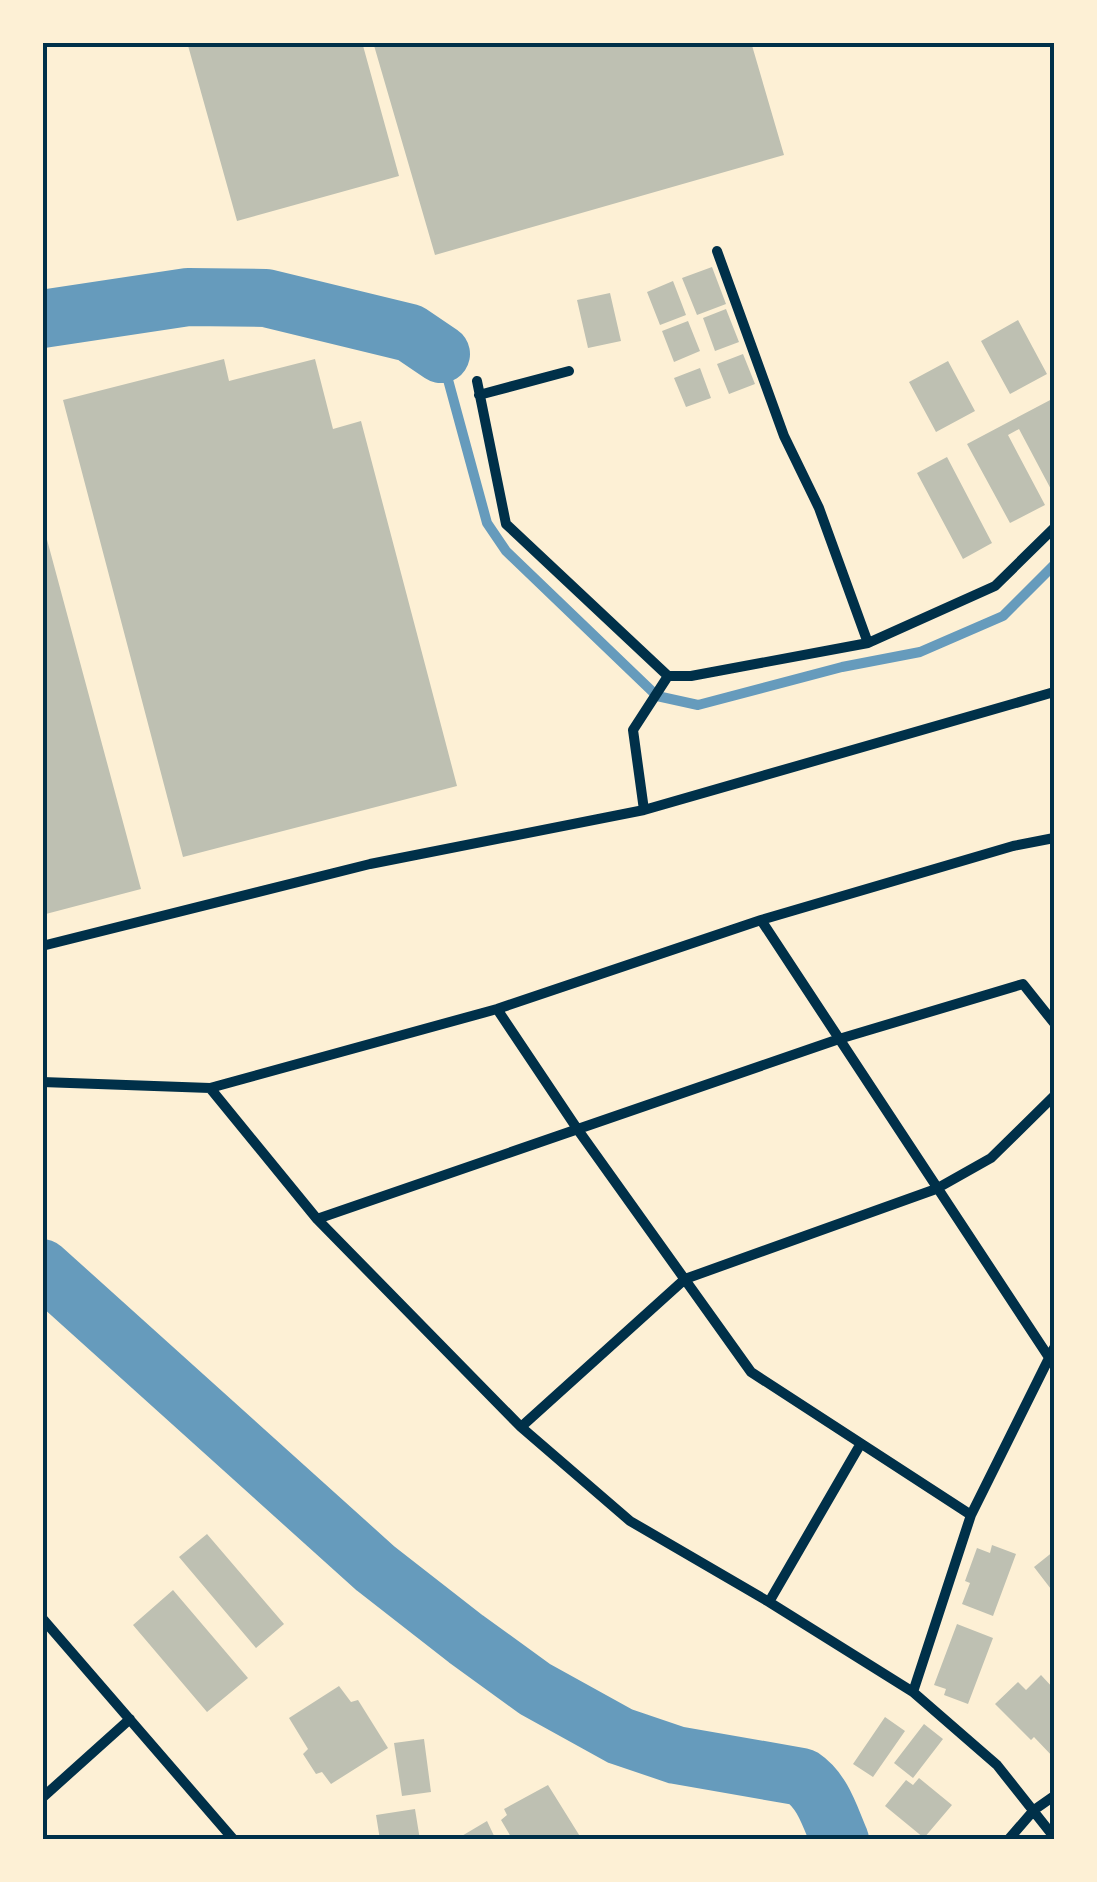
<svg xmlns="http://www.w3.org/2000/svg" width="1097" height="1882" viewBox="0 0 1097 1882" font-family="Barlow,sans-serif">
	<style>
		.lines { fill: none; stroke-linecap: round; stroke-linejoin: round }
		.stream { stroke: #669bbc; stroke-width: 10 }
		.river { stroke: #669bbc; stroke-width: 58 }
		.building { fill: #bec0b2 }
		.minor { stroke: #003049; stroke-width: 10 }
		.neatline { fill: none; stroke: #003049; stroke-width: 4 }
	</style>
	<rect width="100%" height="100%" fill="#fdf0d5"/>
	<g class="lines">
		<path class="stream" d="M441,354L487,523L506,551L657,696L698,705L842,667L920,652L1003,616L1054,565"/>
		<path class="river" d="M42,319L188,297L266,298L410,333L441,354
			M42,1268L375,1568L466,1639L535,1689L620,1736L676,1755L802,1777C823,1791 830,1817 840,1840"/>
	</g>
	<path class="building" d="M187,42H362L399,176L237,221Z
		M373,42H751L784,155L435,255Z
		M712,267L726,304L697,315L682,278Z
		M673,281L686,315L660,325L647,292Z
		M610,293L621,341L588,348L577,300Z
		M726,309L739,342L715,351L703,318Z
		M1018,320L1047,374L1010,394L981,341Z
		M688,321L700,351L674,362L662,331Z
		M743,354L755,384L729,394L717,364Z
		M224,359L229,381L315,359L333,429L361,421L457,786L183,857L63,400Z
		M948,361L975,411L936,432L909,382Z
		M700,368L711,398L686,407L674,378Z
		M1054,398V495L1019,429L1008,435L1045,505L1010,523L967,444Z
		M947,457L992,543L963,559L917,473Z
		M42,521L141,889L42,915Z
		M207,1534L284,1624L256,1648L179,1557Z
		M992,1545L1016,1554L993,1616L962,1604L970,1583L965,1581L977,1548L990,1553Z
		M1054,1551V1593L1034,1567Z
		M173,1590L248,1678L207,1712L133,1625Z
		M957,1624L993,1638L968,1704L944,1695L946,1689L934,1685Z
		M1041,1675L1054,1689V1758L1034,1737L1031,1740L995,1704L1018,1682L1026,1690Z
		M339,1686L351,1702L358,1700L388,1748L331,1784L322,1772L316,1774L303,1754L308,1749L289,1718Z
		M885,1717L905,1731L873,1777L853,1764Z
		M924,1724L943,1739L913,1778L894,1763Z
		M424,1739L431,1792L402,1796L394,1743Z
		M919,1778L952,1805L924,1838L885,1806L906,1780L913,1785Z
		M548,1785L581,1838L508,1840L511,1837L501,1820L507,1815L504,1809Z
		M415,1809L420,1840H380L376,1815Z
		M487,1821L496,1840H455Z"/>
	<g class="lines">
		<path class="minor" d="M717,251L784,436L819,508L868,643
			M477,381L506,524L668,676H691L868,643L995,586L1054,528
			M479,395L569,371
			M644,810L633,730L668,676
			M761,920L1054,1365
			M42,946L370,864L644,810L1054,692
			M497,1009L578,1130L751,1372L971,1515
			M42,1082L210,1088L497,1009L761,920L1013,846L1054,838
			M210,1088L317,1219L521,1427L630,1521L769,1602L913,1692L997,1765L1054,1837
			M317,1219L839,1039L1023,984L1054,1023
			M521,1427L685,1279L936,1189L991,1158L1054,1096
			M769,1602L860,1445
			M42,1618L234,1840
			M913,1692L971,1515L1054,1348
			M42,1798L130,1719
			M1008,1840L1034,1810L1054,1796"/>
	</g>
	<rect width="1097" height="1882" fill="none" stroke="#fdf0d5" stroke-width="90"/>
	<rect x="45" y="45" width="1007" height="1792" class="neatline"/>
</svg>
